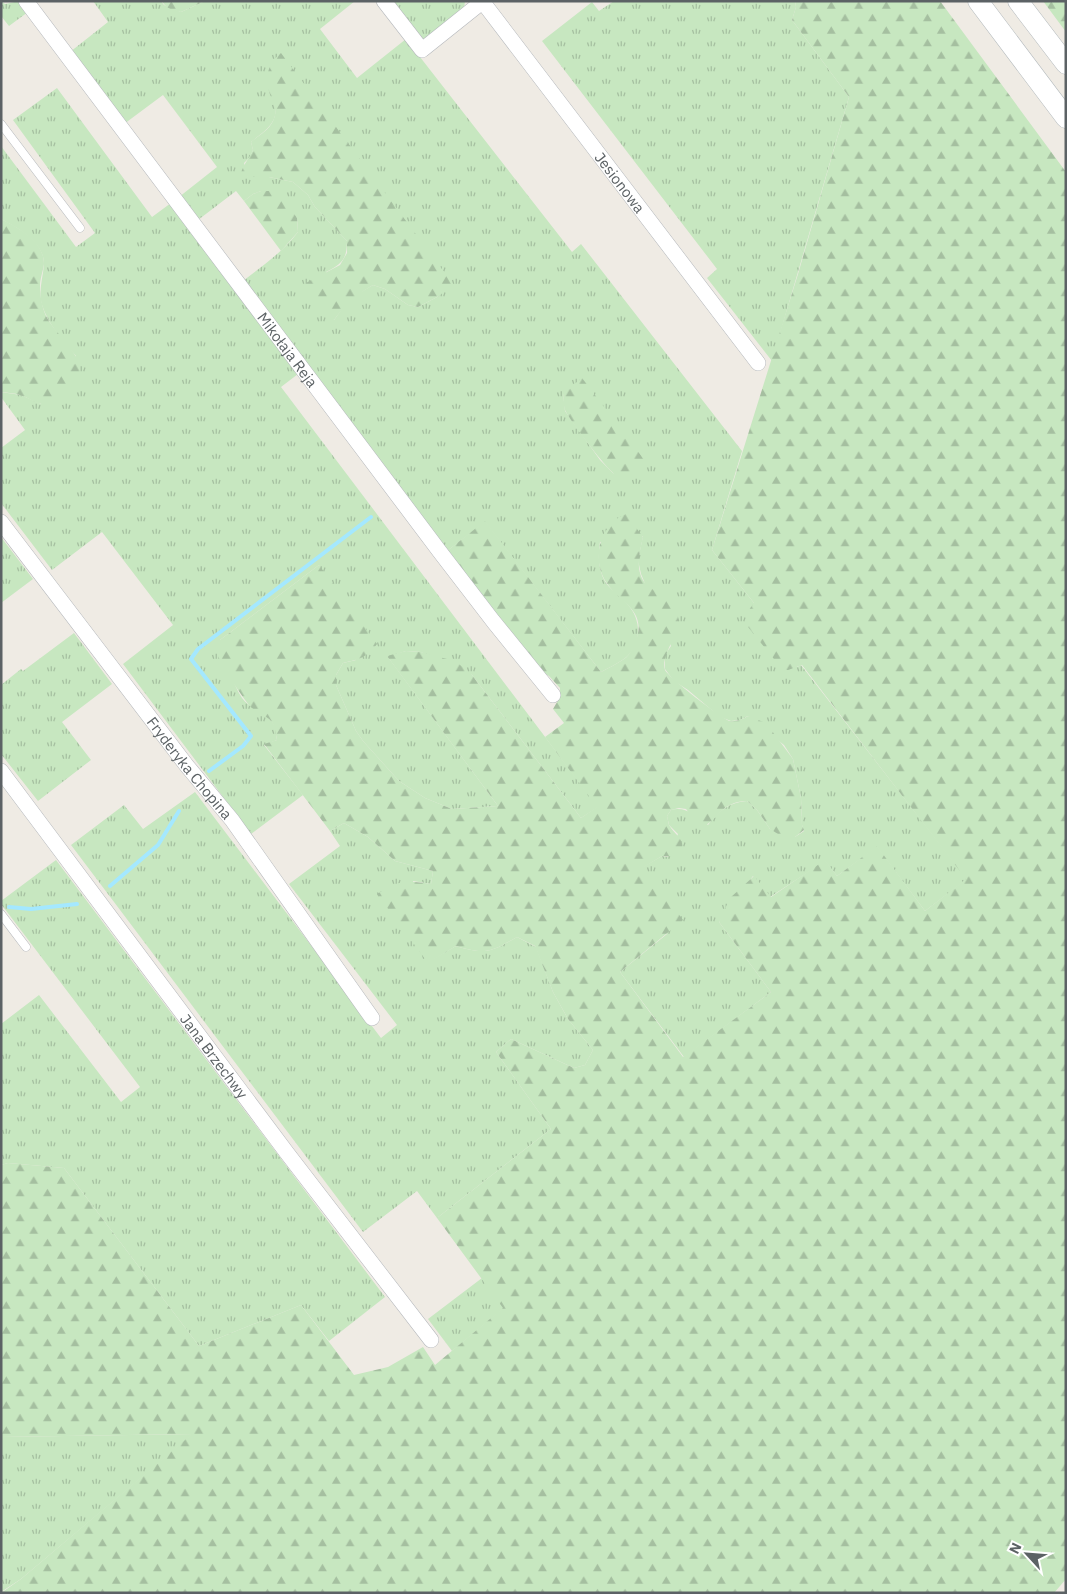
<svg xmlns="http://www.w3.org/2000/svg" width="1067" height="1594" viewBox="0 0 1067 1594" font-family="'IBM Plex Sans',sans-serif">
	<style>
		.grass { fill: url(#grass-tufts); fill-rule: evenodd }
		.forest { fill: url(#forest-firs) }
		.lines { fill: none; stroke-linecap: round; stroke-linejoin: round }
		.stream { stroke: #a4e8ff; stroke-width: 4 }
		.service-casing { stroke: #b5b8bc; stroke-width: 9 }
		.minor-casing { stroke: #b5b8bc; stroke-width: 16 }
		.secondary-casing { stroke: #b3b9bc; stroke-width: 21 }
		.service { stroke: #fff; stroke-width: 8 }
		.minor { stroke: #fff; stroke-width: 15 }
		.secondary { stroke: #fff; stroke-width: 20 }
		.labels { text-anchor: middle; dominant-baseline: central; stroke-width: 4; stroke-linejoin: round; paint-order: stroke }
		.street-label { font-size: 15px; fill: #5c6265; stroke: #fff }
	</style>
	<defs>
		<pattern id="grass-tufts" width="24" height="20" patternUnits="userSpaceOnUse" patternTransform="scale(1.25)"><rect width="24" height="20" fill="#c7e7c0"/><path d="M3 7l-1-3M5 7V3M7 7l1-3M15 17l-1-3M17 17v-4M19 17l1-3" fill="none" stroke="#a5bfa0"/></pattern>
		<pattern id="forest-firs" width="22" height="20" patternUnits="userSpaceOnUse" patternTransform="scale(1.25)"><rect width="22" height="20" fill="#c7e7c0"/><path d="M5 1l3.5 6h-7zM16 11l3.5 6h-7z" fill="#a5bfa0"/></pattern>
	</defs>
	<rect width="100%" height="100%" fill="#efebe4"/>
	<path class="grass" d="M1,1L5,4L19,1L28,12L9,26L1,16Z
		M93,1H161L164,5L181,12L205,1H355L320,29L357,78L406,39L572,252L581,244L742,451L712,550L754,603L797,667L801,665L967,879L925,911L877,847L837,876L825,861L770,897L753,876L719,922L771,992L684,1057L620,972L667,934L643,867L662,856L668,857L678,834L669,825L667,816L671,810C686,806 696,816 708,825C718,811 730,802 747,801L757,810L770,829L795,837L804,831L802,825L801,798L793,759L784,745L748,716L740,720L731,721L720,717L688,690L674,681L665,669V655L671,646L641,574L638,560L643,536L600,542C598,556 598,570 606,583C612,591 622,597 628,605C642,620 642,646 624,659C617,664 608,668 601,672L485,522L447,551L243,281C262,266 283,252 298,232L297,218L261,191L253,194L244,201L236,191L198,220L179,197L217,167L163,95L124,124L70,52L108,22ZM273,100L439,296L418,307L408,305L385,289L373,285L356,295L347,302L334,320L326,272C342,264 347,259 347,241L315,207L308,195L293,182L269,177H248L244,163L250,157L253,150L251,142C265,131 282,121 273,100ZM563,393L614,474L600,460L565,411Z
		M392,1H465L464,9L423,41Z
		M614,1H795L796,7L792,20L849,97L772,361L707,278L717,269L542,41L592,2L599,11Z
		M57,88L152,217L171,203L298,374L281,387L598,807L581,818L472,675L421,652L406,651L388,657L498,806L452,809L425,798L399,781L363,741L356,731L336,685V675L343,663L356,660L319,565L220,640C227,659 231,681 242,698C251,710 269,714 274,725C277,729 276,735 277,740L264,745L303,795L251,834L123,664L173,625L102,532L52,570L1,503V448L25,430L1,397V392L21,395L41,404L76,356C63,341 48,324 42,305C38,291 43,278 44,264C44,242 18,228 1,219V146L76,247L95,233L13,120Z
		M1,537L33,579L1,603Z
		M74,633L112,684L62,722L91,760L38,801L1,754V685L21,669L23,671Z
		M195,792L381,1038L397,1025L289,884L340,846L330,831L344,823L368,837L395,861L433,871L431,884L413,881L428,962L456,946C485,955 491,952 517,937L536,947L553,992L568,1019L593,1050L585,1065L574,1068L511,1039L496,1052L551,1129L437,1218L417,1191L363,1232L71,845L124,805L143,829Z
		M56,860L385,1297L329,1341L301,1305L199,1346L64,1168L8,1163L1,1165V1024L39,995L121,1102L140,1087L1,904V901Z
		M482,1278L504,1308L452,1351L428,1319Z
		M193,1434L21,1579L1,1592V1437Z"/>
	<path class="forest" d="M162,1H205L181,12C173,10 166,9 162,1Z
		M795,1H940L1066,172V1579L1054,1593H1L21,1579L192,1434L1,1437V1165L8,1163L64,1168L199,1346L301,1305L354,1375L388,1367L423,1347L435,1365L503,1308L437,1218L551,1129L496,1052L511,1039L574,1068L585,1065L593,1050L568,1019L553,992L535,946L517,937C491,952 485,955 456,946L428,963L377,894C398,880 407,880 431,884L433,871L395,861L368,837L344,823L330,831L264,744L277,740C274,716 269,720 252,708C247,705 219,662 218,655C217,651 220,644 220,640L319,565L377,644C366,658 360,659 343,663L336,675V685L356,731L363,741L399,781L425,798L452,809L498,806L387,656L406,651L421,652L447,659L459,664L472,675L581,818L597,807L545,737L564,723L553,709L560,697V688L549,676L539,670L447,551L485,521L601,672C608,668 617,664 624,659C630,655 632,649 635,643C649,610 619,603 606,582C597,568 596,549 604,534C610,524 615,518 626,514L643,537C640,552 634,570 646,584C651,589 659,593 665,597C670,600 675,605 677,611C683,632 660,654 665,670C668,677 722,719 730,721C736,722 743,719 748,716L766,723L793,759L801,798L802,825L804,830L795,837L786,839L770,829L757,810L747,801C720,802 720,819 701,828L686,809L679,808L671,810L667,816C668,819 668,822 669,825C676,837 690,841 677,857L662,856L644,867L683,920L620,972L683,1057L771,992L719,922L730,898L754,876L771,897L825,860L837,876L877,846L925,911L966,879L802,665L788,670L782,669L748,627C745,616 747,612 754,603L712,550L798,274L849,97L792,20L796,7Z
		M1043,1H1066V32Z
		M281,53L453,284L439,296L418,307L408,305L385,289L373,285C355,296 347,303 334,320L306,283L340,265L347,253V241L315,207L308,195L293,182L269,177H248L241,173C244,163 249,159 253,150L251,142C258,136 269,130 273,121C279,108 272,103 269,91C264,77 269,62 281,53Z
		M261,191H275L282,196L297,218L298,232L281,251L244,201L253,194Z
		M1,219C19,228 44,241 44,264C43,271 40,279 40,286C40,296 42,307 46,316C55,333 73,347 79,363C82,371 77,378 73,384C67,394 54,405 42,404C35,403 27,397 20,395C14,393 8,393 1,392Z
		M582,378L649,466C641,469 624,479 615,474C607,470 571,422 566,412C563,407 564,399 563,393Z"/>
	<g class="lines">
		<path class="stream" d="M209,771L243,746L251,736L191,659L198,649L371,517
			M110,886L158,845L179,811
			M9,907L31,909L77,904"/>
		<g class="service-casing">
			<path id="service" d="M1,124L80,228
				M1,914L26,947"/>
		</g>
		<g class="minor-casing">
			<g id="minor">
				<path id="s1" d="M26,1L440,552L493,621L553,695"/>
				<path d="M384,1L422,50L482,2"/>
				<path id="s2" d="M482,1L758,363"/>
				<path id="s3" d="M1,522L187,766L232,820L372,1018"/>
				<path id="s4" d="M1,771L287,1153L431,1340"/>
			</g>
		</g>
		<g class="secondary-casing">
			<path id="secondary" d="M978,1L1066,118
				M1018,1L1066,64"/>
		</g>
		<use href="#service" class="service"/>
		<use href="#minor" class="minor"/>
		<use href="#secondary" class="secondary"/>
	</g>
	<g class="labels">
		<g class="street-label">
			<text stroke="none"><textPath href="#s2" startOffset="228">Jesionowa</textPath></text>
			<text stroke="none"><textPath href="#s1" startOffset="436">Mikołaja Reja</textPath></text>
			<text stroke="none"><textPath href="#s3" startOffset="310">Fryderyka Chopina</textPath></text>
			<text stroke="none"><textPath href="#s4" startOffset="356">Jana Brzechwy</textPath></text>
		</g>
	</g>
	<rect width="1067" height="1594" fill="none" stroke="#5c6265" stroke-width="5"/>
	<g transform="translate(1027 1554) rotate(296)" stroke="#ffffff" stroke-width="4" paint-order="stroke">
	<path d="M0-4L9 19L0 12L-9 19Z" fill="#5c6265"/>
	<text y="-8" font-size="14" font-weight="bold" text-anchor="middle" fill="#5c6265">N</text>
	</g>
</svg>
